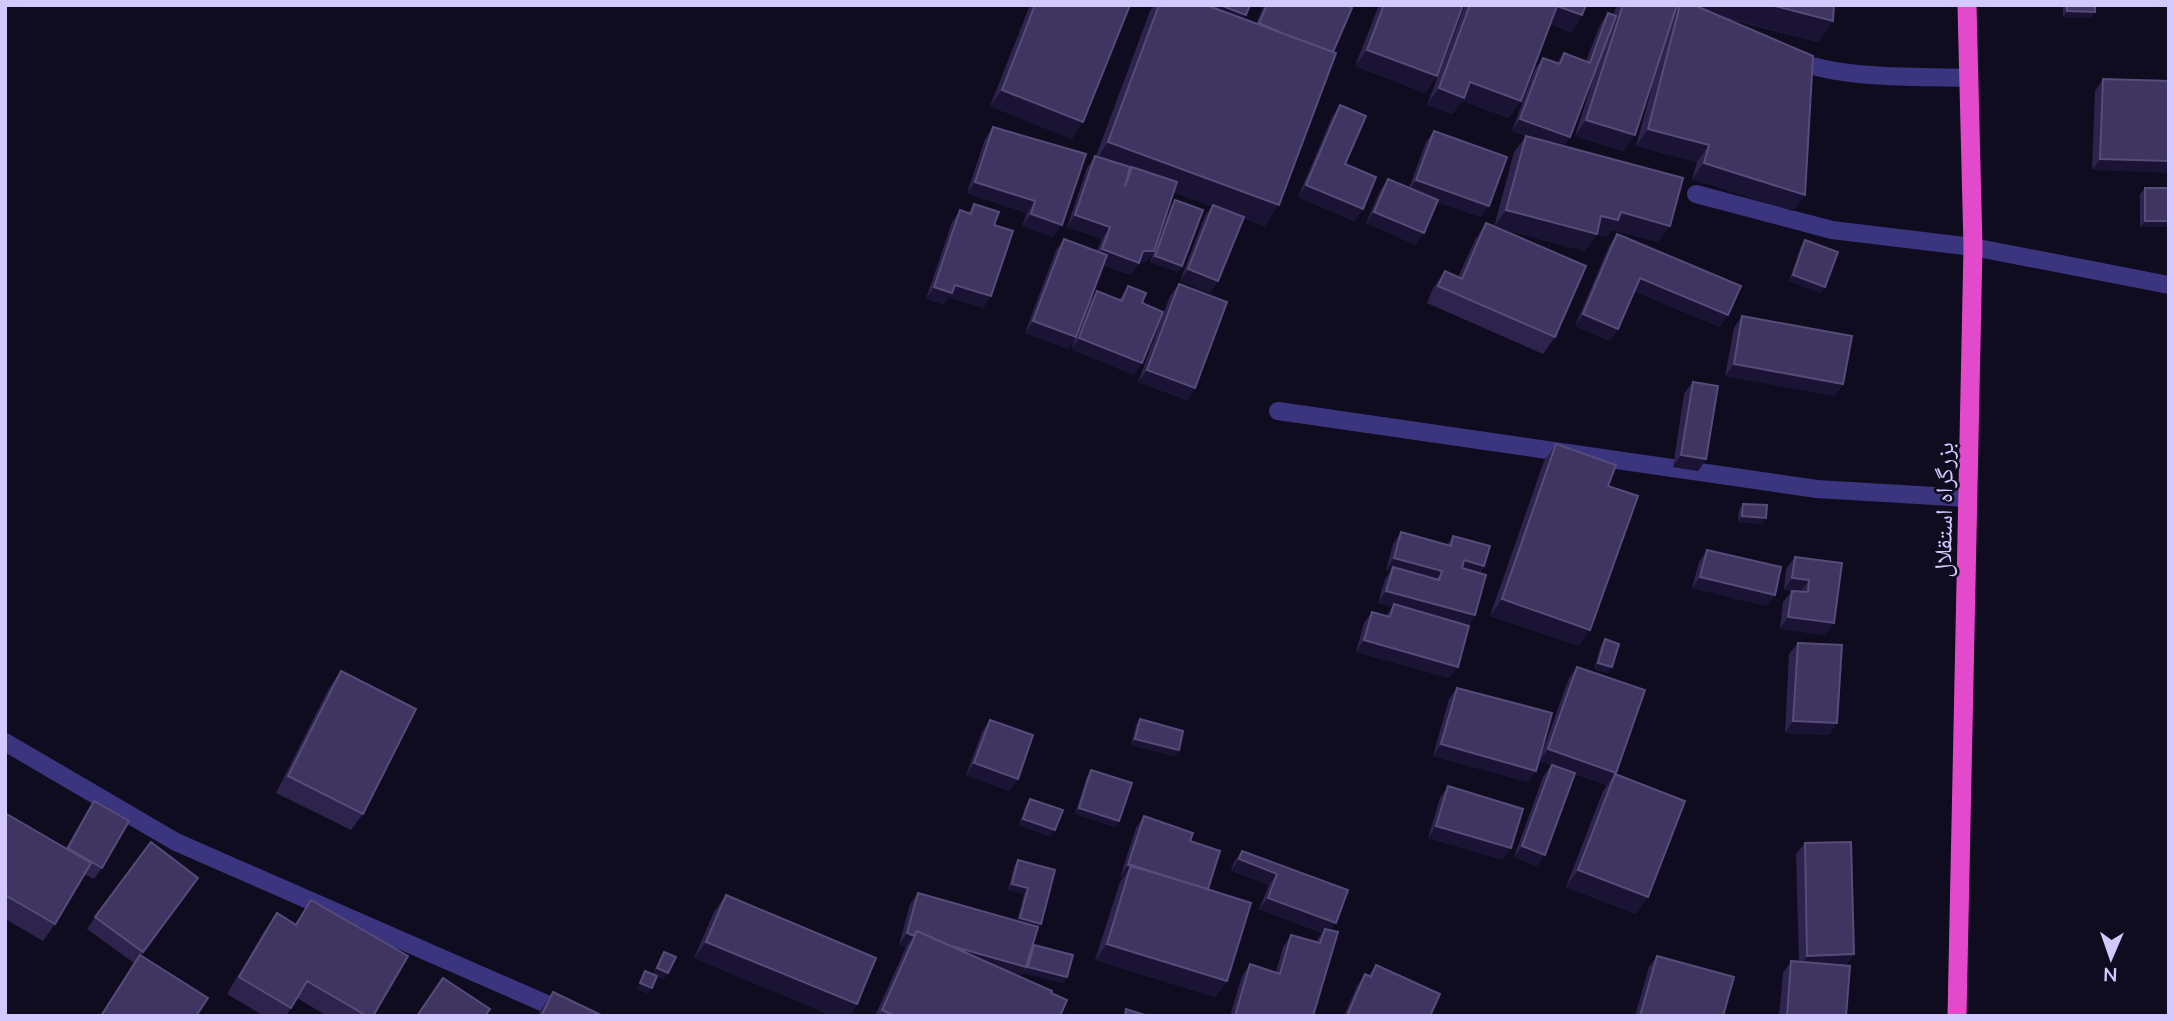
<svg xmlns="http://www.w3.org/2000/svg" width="2174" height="1021" viewBox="0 0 2174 1021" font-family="Mulish,'Noto Naskh Arabic',sans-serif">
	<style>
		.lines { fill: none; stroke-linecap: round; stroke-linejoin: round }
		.minor { stroke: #3b357f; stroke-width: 18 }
		.tertiary { stroke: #3b357f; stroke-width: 18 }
		.trunk { stroke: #e24acb; stroke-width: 19 }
		.wall { fill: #2d234d }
		.shaded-wall { fill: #1a1333 }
		.building { fill: #3f3560; stroke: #564c79; stroke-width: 2 }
		.labels { text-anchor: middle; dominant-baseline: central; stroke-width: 5; stroke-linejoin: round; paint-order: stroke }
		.street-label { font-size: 24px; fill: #d1c9ff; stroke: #100c1f }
	</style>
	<rect width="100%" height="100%" fill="#100c1f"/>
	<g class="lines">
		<path class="minor" d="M1791,59C1844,80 1912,76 1969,78
			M1696,194L1832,230L1973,247
			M1278,411L1817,489L1968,498
			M5,742L176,842L574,1016"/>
		<path class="tertiary" d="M1973,247L2169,285"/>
		<path class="trunk" d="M1957,1016L1973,247L1967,5"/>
	</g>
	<path class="wall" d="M1030,5H1130L1072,139L990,106Z
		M1150,5H1250L1243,19L1256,24L1264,5H1346L1333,52L1265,226L1243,218L1218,281L1210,293L1180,281L1205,216L1212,206L1173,192L1154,251L1146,262H1139L1130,275L1103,265L1089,303L1097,291L1119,300L1128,286L1142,303V363L1134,375L1071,349L1075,339L1068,349L1025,333L1056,250L1064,239L1097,251L1102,239L1067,227L1087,168L1095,156H1096L1150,11L1153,6Z
		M1379,5H1463L1437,76L1425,93L1355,66Z
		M1465,5H1586L1582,15L1571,32L1550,24L1509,118L1462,101L1452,114L1427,105Z
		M1617,5H1677L1675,9L1677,5H1834L1833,21L1818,42L1721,17L1805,195L1793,211L1692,179L1697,162L1636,146L1657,68L1623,151L1575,136L1596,70L1570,137L1564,146L1658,242L1612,230L1606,237L1597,234L1585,251L1494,227L1514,152L1526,136L1512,131L1535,69L1543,58L1557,63L1564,53L1586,61L1600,25L1608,13L1613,15Z
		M2063,5H2095L2091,18L2063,17Z
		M2103,79L2169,81L2092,170L2095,91Z
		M1340,105L1345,164L1363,209L1354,221L1298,197L1332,117Z
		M993,127L1053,237L1022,226L1027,213L967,193L985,139Z
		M1434,131L1481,217L1437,202L1416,245L1366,223L1380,191L1388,179L1409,188L1426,142Z
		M2145,188H2169V227H2140V194Z
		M1175,200L1182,266L1178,272L1150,262L1171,206Z
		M974,204L994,225L991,296L983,308L949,297L943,304L926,299L952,222L960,210L968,213Z
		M1486,223L1555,337L1543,354L1427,303L1433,288L1445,271L1458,277L1475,240Z
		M1617,234L1728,315L1720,327L1634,291L1618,329L1610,341L1575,326L1609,246Z
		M1805,240L1821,293L1789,281L1801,246Z
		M1179,284L1195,388L1187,400L1138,382L1170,296Z
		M1742,316L1843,384L1835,396L1725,376L1734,328Z
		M1693,382L1706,459L1698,471L1673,467L1684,394Z
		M1556,444L1608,486L1579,646L1490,616L1544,461Z
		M1743,504L1762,524L1738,522L1739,510Z
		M1401,532L1447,545L1453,536L1484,566L1480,573L1475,615L1468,626L1449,678L1356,652L1364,623L1372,612L1386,616L1392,607L1378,603L1385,579L1391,571L1386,570L1393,544Z
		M1707,550L1775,595L1767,606L1692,588L1699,562Z
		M1795,557L1842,563L1826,635L1780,629L1783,602L1792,591L1801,592L1784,590L1786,569Z
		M1605,639L1608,673L1594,669L1601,645Z
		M1798,643L1829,735L1785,733L1789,654Z
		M1577,667L1616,773L1607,785L1575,774L1537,866L1514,857L1543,777L1551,765L1539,761L1569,678Z
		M341,671L363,814L351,830L276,793L329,688Z
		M1457,688L1536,771L1528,782L1433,756L1449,699Z
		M1140,719L1179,750L1175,756L1131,745L1136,725Z
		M990,720L1018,779L1009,791L966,775L982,732Z
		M1091,770L1119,821L1115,827L1075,814L1087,776Z
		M1615,774L1648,897L1636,914L1566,887L1603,791Z
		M1448,786L1503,860L1428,838L1440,798Z
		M1030,799L1051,837L1019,825L1026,805Z
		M94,801L102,868L94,879L84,874L55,924L43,941L5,919V813L66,848L86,813Z
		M1144,816L1190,841L1208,889L1227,981L1215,997L1095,960L1120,882L1123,878L1120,877L1136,828Z
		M1805,843L1854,954L1846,965V1016H1779L1783,973L1791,961L1799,962L1796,854Z
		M1242,851L1348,890L1330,930L1313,1016H1230L1242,976L1250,964L1276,972L1283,947L1291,935L1316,942L1322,933L1259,909L1269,885L1231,871L1234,862Z
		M1018,860L1055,870L1031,950L1034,945L1063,983L1024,973L1026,968L1020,977L1051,993L1060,1016H875L906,947L899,945L910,904L918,893L1017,921L1024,894L1008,890L1014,866Z
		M198,878L141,955L196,1016H100L134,963L87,929L95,917Z
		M726,895L857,1004L849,1016H833L694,958L714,912Z
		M311,900L373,1016H327L297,998L286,1016H264L227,994L265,930L277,913L295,924Z
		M664,952V979L653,974L660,958Z
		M1657,956L1723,1016H1635L1649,967Z
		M1376,965L1430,1016H1344L1357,986L1365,974L1368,976Z
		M553,992L603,1016H538L541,1009Z"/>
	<path class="shaded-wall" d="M1159,5H1220L1246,15L1232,36Z
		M1680,5H1771L1833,21L1818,42Z
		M1557,6L1582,15L1571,32L1545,22Z
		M2067,11L2095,12L2091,18L2063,17Z
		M1367,50L1437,76L1425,93L1355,66Z
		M1470,82L1521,101L1509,118L1462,101L1452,114L1427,105L1439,88Z
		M1002,90L1083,122L1072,139L990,106Z
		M1520,119L1570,137L1562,149L1512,131Z
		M1586,120L1635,135L1623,151L1575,136Z
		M1648,129L1709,145L1697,162L1636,146Z
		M1108,142L1279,205L1265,226L1129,176L1132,167L1127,175L1094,163Z
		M2100,159L2169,161V173L2092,170Z
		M1704,163L1805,195L1793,211L1692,179Z
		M1416,180L1489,206L1481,217L1408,192Z
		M975,182L1035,201L1027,213L967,193Z
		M1306,185L1363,209L1354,221L1298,197Z
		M1506,210L1601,216L1621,212L1670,226L1658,242L1612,230L1606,237L1597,234L1585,251L1494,227Z
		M1374,212L1424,233L1416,245L1366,223Z
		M1031,214L1062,225L1053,237L1022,226Z
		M1075,215L1110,227L1102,239L1067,227Z
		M2145,221H2169V227H2140Z
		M1102,249L1143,251H1154L1146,262H1138L1130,275L1094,261Z
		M1155,256L1182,266L1178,272L1150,262Z
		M1188,269L1218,281L1210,293L1180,281Z
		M1793,275L1825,287L1821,293L1789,281Z
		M1640,278L1728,315L1720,327L1631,290Z
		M955,285L991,296L983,308L949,297L943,304L926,299L934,287Z
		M1583,314L1618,329L1610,341L1575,326Z
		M1033,321L1076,337L1068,349L1025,333Z
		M1079,338L1142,363L1134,375L1071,349Z
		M1734,364L1843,384L1835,396L1725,376Z
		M1147,370L1195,388L1187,400L1138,382Z
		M1681,455L1706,459L1698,471L1673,467Z
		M1742,516L1766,518L1762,524L1738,522Z
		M1394,558L1442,571L1434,583L1393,567L1391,571L1386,570Z
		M1464,560L1484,566L1476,578L1455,572Z
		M1700,577L1775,595L1767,606L1692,588Z
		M1792,578L1809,580L1801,591L1784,590Z
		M1386,591L1475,615L1467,627L1394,604L1392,607L1378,603Z
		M1502,599L1590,630L1579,646L1490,616Z
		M1788,617L1834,623L1826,635L1780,629Z
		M1364,640L1458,667L1449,678L1356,652Z
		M1598,663L1612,667L1608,673L1594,669Z
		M1793,721L1837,723L1829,735L1785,733Z
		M1135,739L1179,750L1175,756L1131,745Z
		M1441,744L1536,771L1528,782L1433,756Z
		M1548,749L1616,773L1607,785L1539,761Z
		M974,763L1018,779L1009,791L966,775Z
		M1079,808L1119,821L1115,827L1075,814Z
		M1023,819L1055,830L1051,837L1019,825Z
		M1436,826L1511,848L1503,860L1428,838Z
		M1522,846L1545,855L1537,866L1514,857Z
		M1239,859L1277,874L1269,885L1231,871Z
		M1128,865L1131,866L1123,878L1120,877Z
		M1578,870L1648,897L1636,914L1566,887Z
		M1012,884L1028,888L1024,894L1008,890Z
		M1268,898L1336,923L1327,935L1325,929L1322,933L1259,909Z
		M1020,918L1041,924L1037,930L1016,924Z
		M907,933L914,936L906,947L899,945Z
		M915,936L1026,967L1018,979Z
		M706,942L857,1004L849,1016H833L694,958Z
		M1107,944L1227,981L1215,997L1095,960Z
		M1854,954L1846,966L1799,968L1807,956Z
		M1028,967L1067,977L1063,983L1024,973Z
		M657,968L668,973L664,979L653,974Z
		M640,983L652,988L648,994L636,989Z"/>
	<path class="building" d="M1035,5H1130L1083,122L1002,90Z
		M1159,5H1206L1336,53L1279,205L1108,142Z
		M1220,5H1250L1246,15Z
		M1267,5H1346L1352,8L1333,52L1282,33L1259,23Z
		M1384,5H1463L1437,76L1367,50Z
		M1470,5H1586L1582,15L1557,6L1521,101L1470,82L1464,98L1439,88Z
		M1623,5H1677L1635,135L1586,120Z
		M1680,5H1694L1813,56L1805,195L1704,163L1709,145L1648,129Z
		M1771,5H1834L1833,21Z
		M2067,5H2095V12L2067,11Z
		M1608,13L1616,16L1570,137L1520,119L1543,58L1560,64L1564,53L1590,63Z
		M2103,79L2169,81V161L2100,159Z
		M1340,105L1366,116L1345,164L1376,177L1363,209L1306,185Z
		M993,127L1086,154L1062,225L1031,214L1035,201L975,182Z
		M1434,131L1507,157L1489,206L1416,180Z
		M1526,136L1683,178L1670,226L1621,212L1618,220L1601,216L1597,234L1506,210Z
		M1095,156L1130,167L1125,187L1132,167L1177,182L1154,251H1143L1139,263L1102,249L1110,227L1075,215Z
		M1388,179L1438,200L1424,233L1374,212Z
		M2145,188H2169V221H2145Z
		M1175,200L1203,210L1182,266L1155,256Z
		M974,204L999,212L994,225L1013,231L991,296L955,285L952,293L934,287L960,210L971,214Z
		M1213,205L1244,217L1218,281L1188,269Z
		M1486,223L1586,266L1555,337L1438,286L1445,271L1462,279Z
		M1617,234L1741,286L1728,315L1640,278L1618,329L1583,314Z
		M1064,239L1107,255L1076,337L1033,321Z
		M1805,240L1838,252L1825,287L1793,275Z
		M1179,284L1227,302L1195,388L1147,370Z
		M1128,286L1146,293L1142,303L1163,312L1142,363L1079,338L1097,291L1122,301Z
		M1742,316L1852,336L1843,384L1734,364Z
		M1693,382L1718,386L1706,459L1681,455Z
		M1556,444L1616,465L1608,486L1638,496L1590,630L1502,599Z
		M1743,504L1767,505L1766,518L1742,516Z
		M1401,532L1451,546L1453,536L1490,546L1484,566L1464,560L1462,568L1486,575L1475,615L1386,591L1393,567L1439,580L1442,571L1394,558Z
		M1707,550L1781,567L1775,595L1700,577Z
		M1795,557L1842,563L1834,623L1788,617L1792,591L1808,592L1809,580L1792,578Z
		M1394,604L1469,626L1458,667L1364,640L1372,612L1390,617Z
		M1605,639L1619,644L1612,667L1598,663Z
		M1798,643L1842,645L1837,723L1793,721Z
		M1577,667L1645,690L1616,773L1548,749Z
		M341,671L416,709L363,814L288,776Z
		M1457,688L1552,713L1536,771L1441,744Z
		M1140,719L1183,731L1179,750L1135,739Z
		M990,720L1033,735L1018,779L974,763Z
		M1552,765L1575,773L1545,855L1522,846Z
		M1091,770L1132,783L1119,821L1079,808Z
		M1615,774L1685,801L1648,897L1578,870Z
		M1448,786L1523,809L1511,848L1436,826Z
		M1030,799L1063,810L1055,830L1023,819Z
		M94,801L129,821L102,868L68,848Z
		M5,813L91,863L55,924L5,895Z
		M1144,816L1193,833L1190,841L1220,851L1208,889L1128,865Z
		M151,842L198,878L143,952L95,917Z
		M1851,842L1854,954L1807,956L1805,843Z
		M1242,851L1348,890L1336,923L1268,898L1277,874L1239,859Z
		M1018,860L1055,870L1041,924L1020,918L1028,888L1012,884Z
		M1131,865L1251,903L1227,981L1107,944Z
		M918,893L1038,927L1026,967L948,945L917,931L914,936L907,933Z
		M726,895L876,958L857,1004L706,942Z
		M311,900L408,956L373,1016H367L307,981L291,1008L239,977L277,913L296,925Z
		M1325,929L1338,932L1313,1016H1235L1250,964L1280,974L1291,935L1320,943Z
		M917,931L1052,991L1051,993L1067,1000L1060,1016H895L882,1010Z
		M1034,945L1073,955L1067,977L1028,967Z
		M664,952L676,957L668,973L657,968Z
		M140,955L208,998L196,1016H101Z
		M1657,956L1734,977L1723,1016H1640Z
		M1791,961L1850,966L1846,1016H1787Z
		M1376,965L1440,994L1430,1016H1347L1365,974L1371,977Z
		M645,971L657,976L652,988L640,983Z
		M443,978L490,1009L485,1016H417Z
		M553,992L603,1016H541Z
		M1126,1009L1148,1016H1125Z"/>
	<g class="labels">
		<g class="street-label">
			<text transform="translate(1943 510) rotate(-89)">بزرگراه استقلال</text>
		</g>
	</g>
	<rect width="2174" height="1021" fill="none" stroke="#d1c9ff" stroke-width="14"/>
	<g transform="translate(2111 958) rotate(182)" stroke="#100c1f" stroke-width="5" paint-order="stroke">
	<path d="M0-5L12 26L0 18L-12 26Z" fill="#d1c9ff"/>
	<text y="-10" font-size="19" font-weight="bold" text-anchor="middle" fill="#d1c9ff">N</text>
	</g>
</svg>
